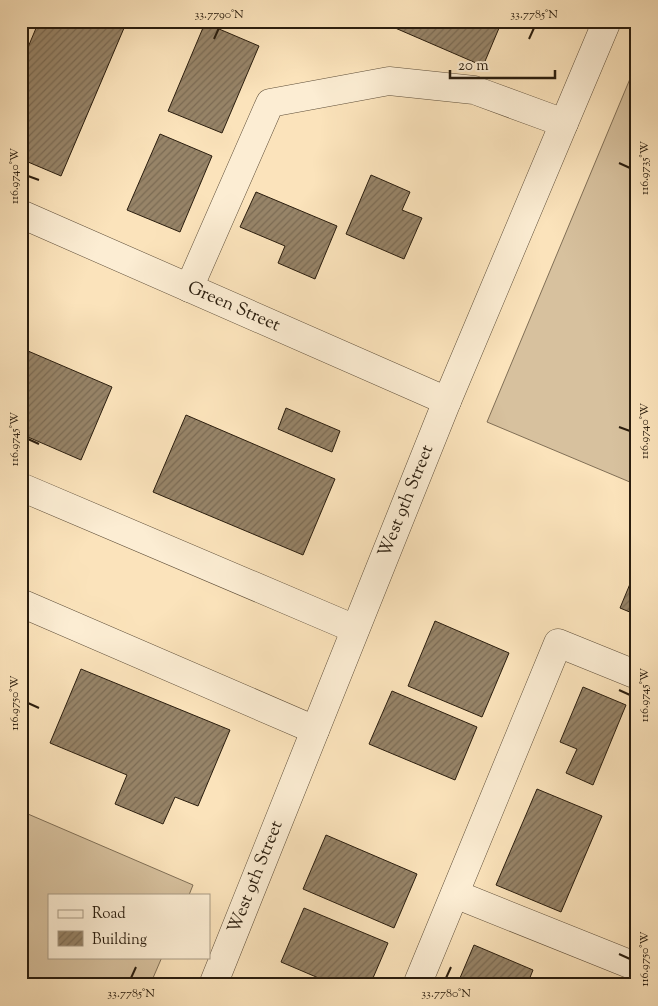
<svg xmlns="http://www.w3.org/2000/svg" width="658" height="1006" viewBox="0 0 658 1006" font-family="'Sorts Mill Goudy',serif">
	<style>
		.grass { fill: #d7c19e; stroke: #806f56 }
		.building { fill: url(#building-hatch); stroke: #2a1d0e }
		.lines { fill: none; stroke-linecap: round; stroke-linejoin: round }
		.minor-casing { stroke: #5e4e39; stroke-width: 29 }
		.minor { stroke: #fcedd3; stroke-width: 28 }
		.ticks { fill: none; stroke: #2a1d0e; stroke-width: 2 }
		.labels { text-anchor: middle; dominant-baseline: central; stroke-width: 4.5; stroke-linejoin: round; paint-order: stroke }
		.street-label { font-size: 18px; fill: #2a1d0e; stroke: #fcedd3 }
		.neatline { fill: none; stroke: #2a1d0e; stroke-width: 2 }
		.ticks-label { font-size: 12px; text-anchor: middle; fill: #2a1d0e }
	</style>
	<defs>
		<pattern id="building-hatch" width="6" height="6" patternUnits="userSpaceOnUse" patternTransform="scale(1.25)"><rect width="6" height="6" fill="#978468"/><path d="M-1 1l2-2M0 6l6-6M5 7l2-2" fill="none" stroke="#7b6b54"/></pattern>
	</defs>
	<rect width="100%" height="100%" fill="#fbe3bb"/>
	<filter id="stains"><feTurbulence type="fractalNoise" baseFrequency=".004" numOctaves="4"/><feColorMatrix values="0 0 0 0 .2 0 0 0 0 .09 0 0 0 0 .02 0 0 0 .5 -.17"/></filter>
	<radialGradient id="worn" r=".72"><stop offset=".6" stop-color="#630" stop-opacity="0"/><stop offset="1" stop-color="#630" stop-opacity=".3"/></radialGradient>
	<path class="grass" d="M637,62V485L487,422Z
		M21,811L193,885L189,895H49V957H162L150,985H21Z"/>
	<path class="building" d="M39,21H127L61,176L21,159V64Z
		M379,21H502L483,66Z
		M205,23L259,46L222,133L168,111Z
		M160,134L212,156L180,232L127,210Z
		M371,175L410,192L402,210L422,218L404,259L346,234Z
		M256,192L337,226L315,279L278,263L285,246L240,227Z
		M21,348L112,387L81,460L21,434Z
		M286,408L340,431L332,452L278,429Z
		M186,415L335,479L303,555L153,492Z
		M637,567V615L620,608Z
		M435,621L509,653L482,717L408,686Z
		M81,669L230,730L198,806L175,797L163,824L115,804L127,775L50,743Z
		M583,687L626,705L593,785L566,773L577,749L560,742Z
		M392,691L477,727L455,780L369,744Z
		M537,789L602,816L561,912L496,885Z
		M326,835L417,874L394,928L303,889Z
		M304,908L388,943L370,985H335L281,962Z
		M474,945L533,970L527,985H457Z
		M265,980L276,985H263Z
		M559,980L571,985H557Z"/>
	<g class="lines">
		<g class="minor-casing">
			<g id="minor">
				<path id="s1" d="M21,214L447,401"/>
				<path d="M189,288L270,103L389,81L474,90L564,123"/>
				<path d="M21,487L355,629"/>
				<path d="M21,603L315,730"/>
				<path d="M455,894L637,967"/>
				<path id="s2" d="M213,985L447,401L607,21"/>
				<path d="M417,985L558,643L637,675"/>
			</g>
		</g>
		<use href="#minor" class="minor"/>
	</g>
	<path class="ticks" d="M214,39L219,28M529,39L534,28M619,163L630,168M28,176L39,180M619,427L630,431M28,439L39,444M619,690L630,695M28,703L39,708M619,954L630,959M131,978L136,967M446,978L451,967"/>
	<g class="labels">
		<g class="street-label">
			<text stroke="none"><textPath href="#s1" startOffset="232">Green Street</textPath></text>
			<text stroke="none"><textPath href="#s2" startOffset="521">West 9th Street</textPath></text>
			<text stroke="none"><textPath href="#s2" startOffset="116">West 9th Street</textPath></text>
		</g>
	</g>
	<rect width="658" height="1006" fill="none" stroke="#fbe3bb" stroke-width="55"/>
	<rect x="48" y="894" width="162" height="65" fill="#fcedd3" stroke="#a89a84"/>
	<rect x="58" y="910" width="25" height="8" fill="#fcedd3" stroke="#a89a84"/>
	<text x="92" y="918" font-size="15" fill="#2a1d0e">Road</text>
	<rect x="58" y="931" width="25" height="15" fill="url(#building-hatch)" stroke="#a89a84"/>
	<text x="92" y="944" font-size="15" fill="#2a1d0e">Building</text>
	<path d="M450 70v8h105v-8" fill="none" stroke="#2a1d0e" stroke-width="2.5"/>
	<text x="458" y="70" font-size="15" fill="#2a1d0e" stroke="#fcedd3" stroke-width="4" paint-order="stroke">20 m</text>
	<rect x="28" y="28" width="602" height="950" class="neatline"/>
	<g class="ticks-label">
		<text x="219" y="18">33.7790°N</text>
		<text x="534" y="18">33.7785°N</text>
		<text transform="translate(644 168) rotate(-90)" y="4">116.9735°W</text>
		<text transform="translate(14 176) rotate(-90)" y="4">116.9740°W</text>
		<text transform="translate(644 431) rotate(-90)" y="4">116.9740°W</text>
		<text transform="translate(14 439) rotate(-90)" y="4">116.9745°W</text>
		<text transform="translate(644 695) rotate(-90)" y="4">116.9745°W</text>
		<text transform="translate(14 703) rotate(-90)" y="4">116.9750°W</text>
		<text transform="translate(644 959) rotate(-90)" y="4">116.9750°W</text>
		<text x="131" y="997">33.7785°N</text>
		<text x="446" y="997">33.7780°N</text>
	</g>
	<rect width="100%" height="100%" filter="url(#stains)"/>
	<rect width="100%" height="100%" fill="url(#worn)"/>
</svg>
